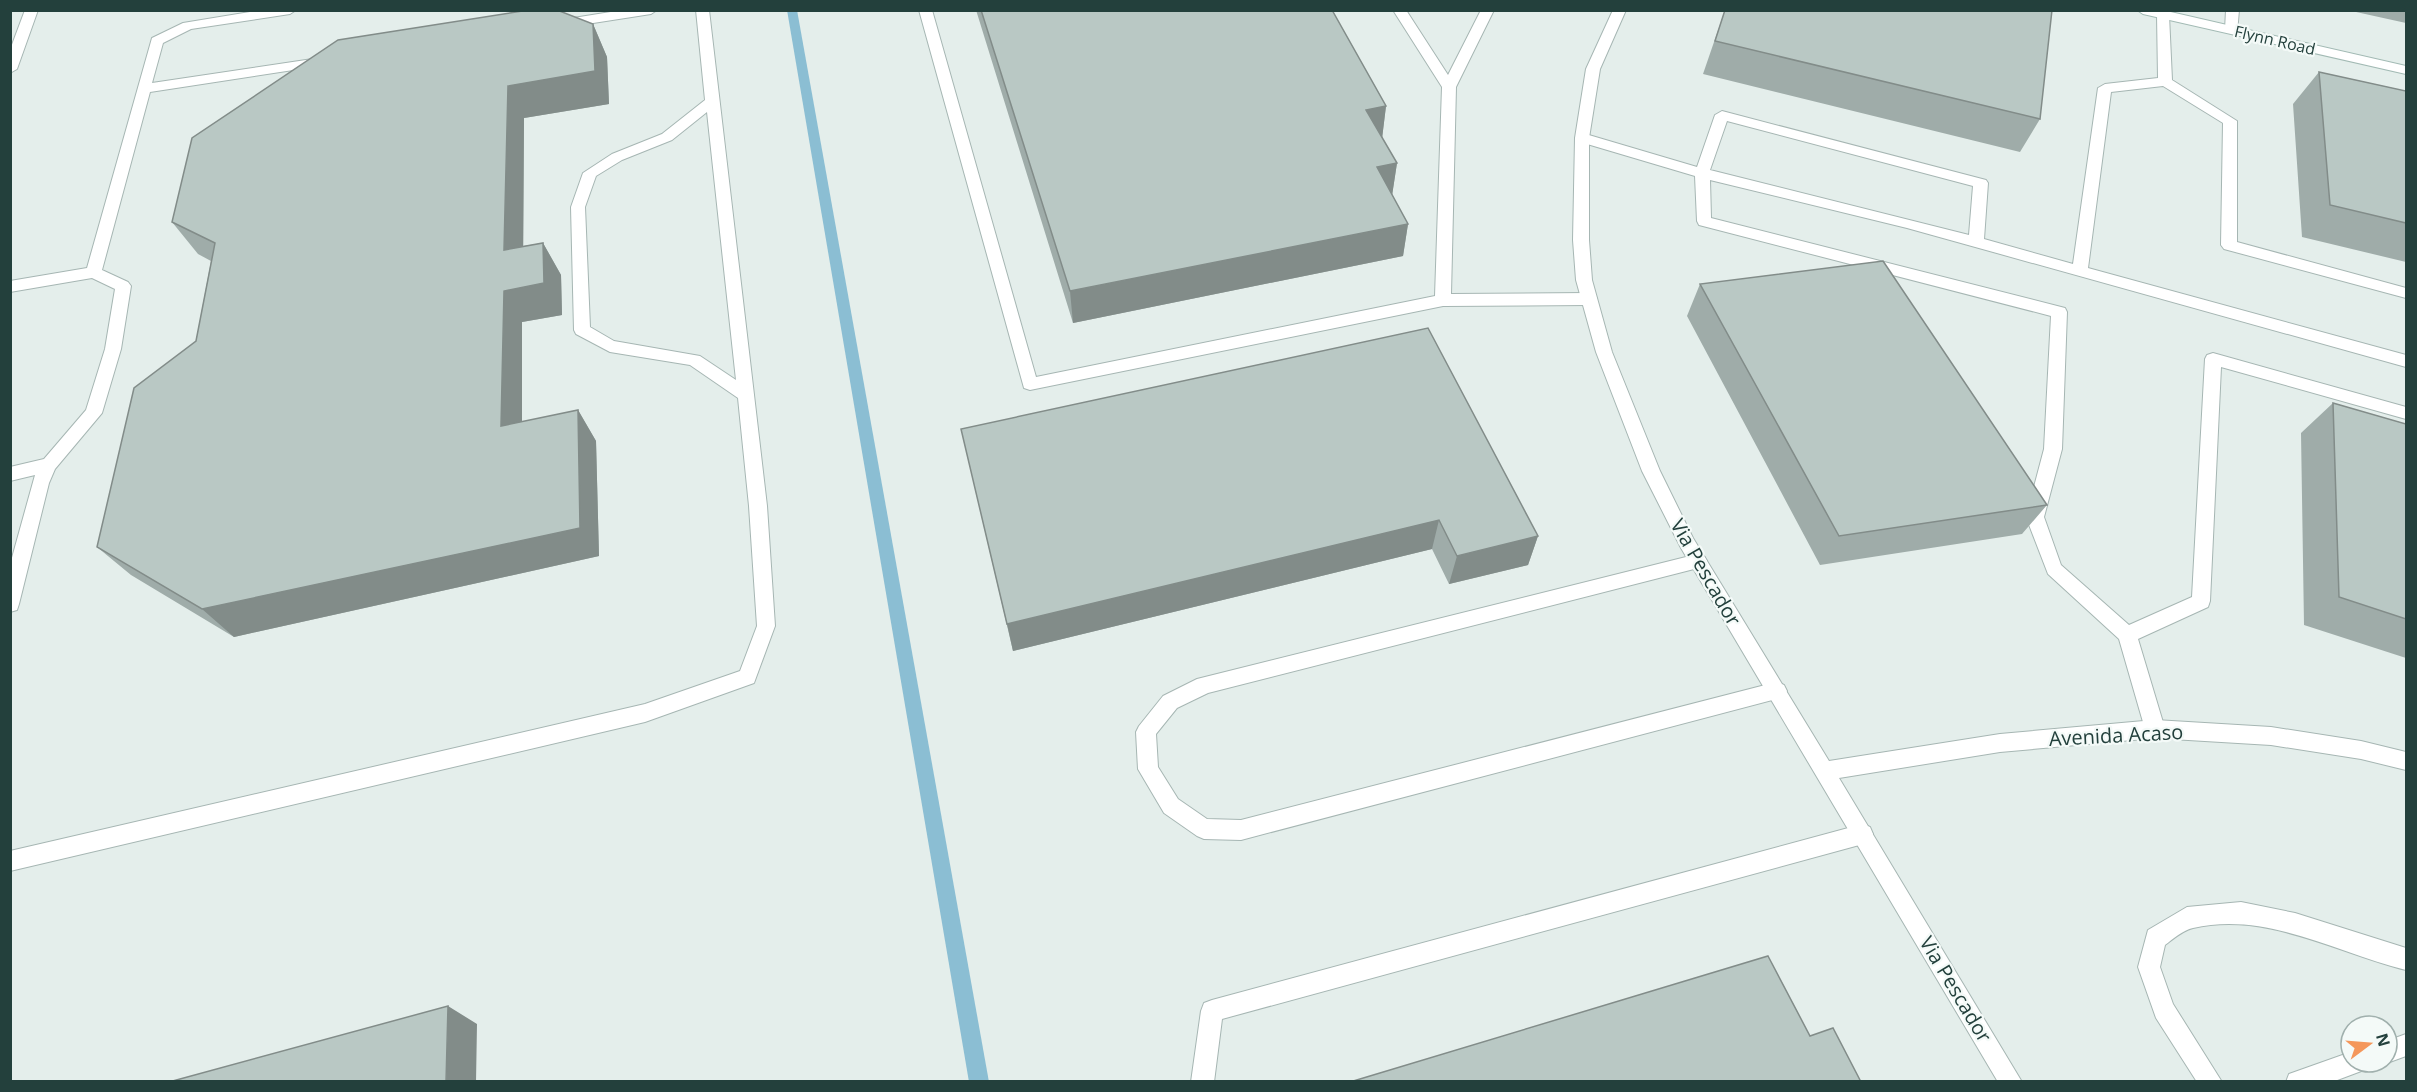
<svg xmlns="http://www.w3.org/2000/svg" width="2417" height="1092" viewBox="0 0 2417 1092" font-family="'Open Sans',sans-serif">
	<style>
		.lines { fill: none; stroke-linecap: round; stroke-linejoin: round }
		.stream { fill: #8bbed3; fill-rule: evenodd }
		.lane-casing { stroke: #a6b6b3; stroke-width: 2 }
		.street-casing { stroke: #a6b6b3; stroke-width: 2 }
		.secondary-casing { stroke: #a2bab4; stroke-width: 2 }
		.lane { fill: #fff; fill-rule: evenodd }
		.street { fill: #fff; fill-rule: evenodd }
		.secondary { fill: #fff; fill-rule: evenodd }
		.wall { fill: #9faca9 }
		.shaded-wall { fill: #828c89 }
		.building { fill: #b9c8c4; stroke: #828c89; stroke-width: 1.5 }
		.labels { text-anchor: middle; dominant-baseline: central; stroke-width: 4.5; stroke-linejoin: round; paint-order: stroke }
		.far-street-label { font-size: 16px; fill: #23403c; stroke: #f4faf8 }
		.street-label { font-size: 20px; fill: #23403c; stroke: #f4faf8 }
	</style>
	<rect width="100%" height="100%" fill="#e4eeeb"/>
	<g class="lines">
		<path class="stream" d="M787,10H797L989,1082H969Z"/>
		<g class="lane-casing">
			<path id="lane" d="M262,10H296L290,14L191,29L163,43L152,83L326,57L333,61L326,65L150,92L102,270L128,282L131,286L121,349L102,413L55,469L49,483L19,604L17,610L10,612V565L35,475L10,481V467L44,459L86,410L105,349L115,289L92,278L10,292V281L87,268L152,38L183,23Z
				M623,10H657L651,14L561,28L554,24L561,20Z
				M696,10H709L767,506L775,626L754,683L645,722L10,871V851L645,704L740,671L757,626L749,506L738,398L690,365L610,352L576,334L574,330L571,207L583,173L612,154L662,134L705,100ZM707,112L736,380L700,356L614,341L590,327L585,207L596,176L622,160L672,140Z
				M919,10H932L1036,377L1435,296L1442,87L1393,10H1406L1448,75L1481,10H1494L1456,87L1451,294L1589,293L1595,295L1597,299L1595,303L1589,305L1443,306L1030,390L1024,388Z
				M2226,10H2239L2237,33H2227L2225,30Z
				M2163,11L2169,15L2172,80L2237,121V242L2406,288V298L2224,249L2221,245L2223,123L2163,86L2111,92L2088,268L2406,355V367L1907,228L1710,180L1711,218L2065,308L2067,312L2062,449L2044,517L2061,565L2129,625L2192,597L2205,359L2207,355L2213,353L2406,407V419L2221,367L2210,601L2208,607L2138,639L2165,729L2162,735L2155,738L2148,735L2145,729L2119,639L2048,574L2026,517L2044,449L2051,316L1699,225L1697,221L1695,176L1577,141L1575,138L1582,133L1697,167L1715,115L1722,111L1986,180L1988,183L1984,239L2073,264L2098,88L2105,84L2158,78L2157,15ZM1727,121L1973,186L1969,235L1710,170Z
				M1698,554L1704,556L1707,561L1704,566L1698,568L1208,693L1177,708L1156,734L1158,767L1178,799L1207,819L1241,820L1777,682L1784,685L1787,691L1784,697L1241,840L1204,839L1197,836L1164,813L1138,769L1136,732L1139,726L1163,696L1197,679Z
				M1863,824L1870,827L1873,834L1870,841L1863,844L1222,1019L1214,1082H1191L1201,1011L1204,1003L1212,1000Z
				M2241,902L2295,913L2406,948V970C2337,953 2267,911 2193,928C2183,930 2173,939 2165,945L2160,967L2173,1004L2222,1082H2197L2156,1018L2138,967L2148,930L2187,907Z
				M2406,1034V1056L2387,1063L2384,1062H2387V1041Z
				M2351,1052V1062H2367L2364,1070L2332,1082H2286L2289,1074Z"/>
		</g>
		<g class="street-casing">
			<path id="street" d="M25,10H38L17,69L10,73V50Z
				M1613,10H1626L1600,69L1589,138V240L1592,280L1612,352L1660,471L1693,538L1829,761L2000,734L2155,720L2271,727L2361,741L2406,752V770L2361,759L2271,745L2155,738L2000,752L1839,778L2022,1082H1998L1681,548L1642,471L1596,352L1576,280L1573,240L1575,138L1586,69Z"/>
		</g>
		<g class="secondary-casing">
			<path id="secondary" d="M2137,10H2162L2406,66V74L2143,14Z"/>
		</g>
		<use href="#lane" class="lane"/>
		<use href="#street" class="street"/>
		<use href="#secondary" class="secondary"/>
	</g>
	<path class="wall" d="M976,10H1332L1386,106L1382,138L1397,163L1392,195L1408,224L1403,256L1073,323Z
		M1725,10L2040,119L2020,152L1703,74Z
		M2347,10H2406V23Z
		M593,24L607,57L609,104L524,118L523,246L543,243L561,275L562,315L522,322V422L578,410L596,441L599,556L234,637L131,575L97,547L196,341L211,261L198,254L172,222Z
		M2319,72L2406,91V262L2302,237L2293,104Z
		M1700,284L2047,505L2022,534L1820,565L1687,316Z
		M2333,403L2406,424V658L2304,625L2301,433Z
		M961,429L1538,536L1528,565L1449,584L1432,549L1013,651Z"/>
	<path class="shaded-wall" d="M593,24L607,57L609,104L524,118L523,282L504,250L508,86Z
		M1386,106L1382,139L1366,110Z
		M1397,163L1392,196L1377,167Z
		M1408,224L1403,256L1073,323L1070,291Z
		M543,243L561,275L562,315L522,322V456L501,426L504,291Z
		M578,410L596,441L599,556L234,637L202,609Z
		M1439,520L1432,549L1013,651L1007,624Z
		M1538,536L1528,565L1449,584L1457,556Z
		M448,1006L477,1024L476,1082H446Z"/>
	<path class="building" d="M529,10H557L593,24L595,71L508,86L504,250L543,243L544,283L504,291L501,426L578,410L580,528L202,609L97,547L134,388L196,341L215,243L172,222L192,138L338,40Z
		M981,10H1332L1386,106L1366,110L1397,163L1377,167L1408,224L1070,291Z
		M1725,10H2052L2040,119L1715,41Z
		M2319,72L2406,91V223L2330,205Z
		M1883,261L2047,505L1839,536L1700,284Z
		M1428,328L1538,536L1457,556L1439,520L1007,624L961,429Z
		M2333,403L2406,424V619L2339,597Z
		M1768,956L1810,1036L1833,1028L1861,1082H1350Z
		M448,1006L446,1082H169Z"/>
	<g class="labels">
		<g class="far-street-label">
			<text transform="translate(2275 40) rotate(13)">Flynn Road</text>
		</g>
		<g class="street-label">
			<text transform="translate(1706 572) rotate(60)">Via Pescador</text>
			<text transform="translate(2116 735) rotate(-3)">Avenida Acaso</text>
			<text transform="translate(1956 989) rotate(59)">Via Pescador</text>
		</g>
	</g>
	<rect width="2417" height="1092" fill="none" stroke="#23403c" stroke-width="24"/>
	<g transform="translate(2369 1044) rotate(74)"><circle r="28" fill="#f4faf8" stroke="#a0b0ad" stroke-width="1.5"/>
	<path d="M0-4.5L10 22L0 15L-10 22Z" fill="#f4975b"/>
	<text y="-9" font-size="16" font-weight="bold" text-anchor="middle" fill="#23403c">N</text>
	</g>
</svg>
